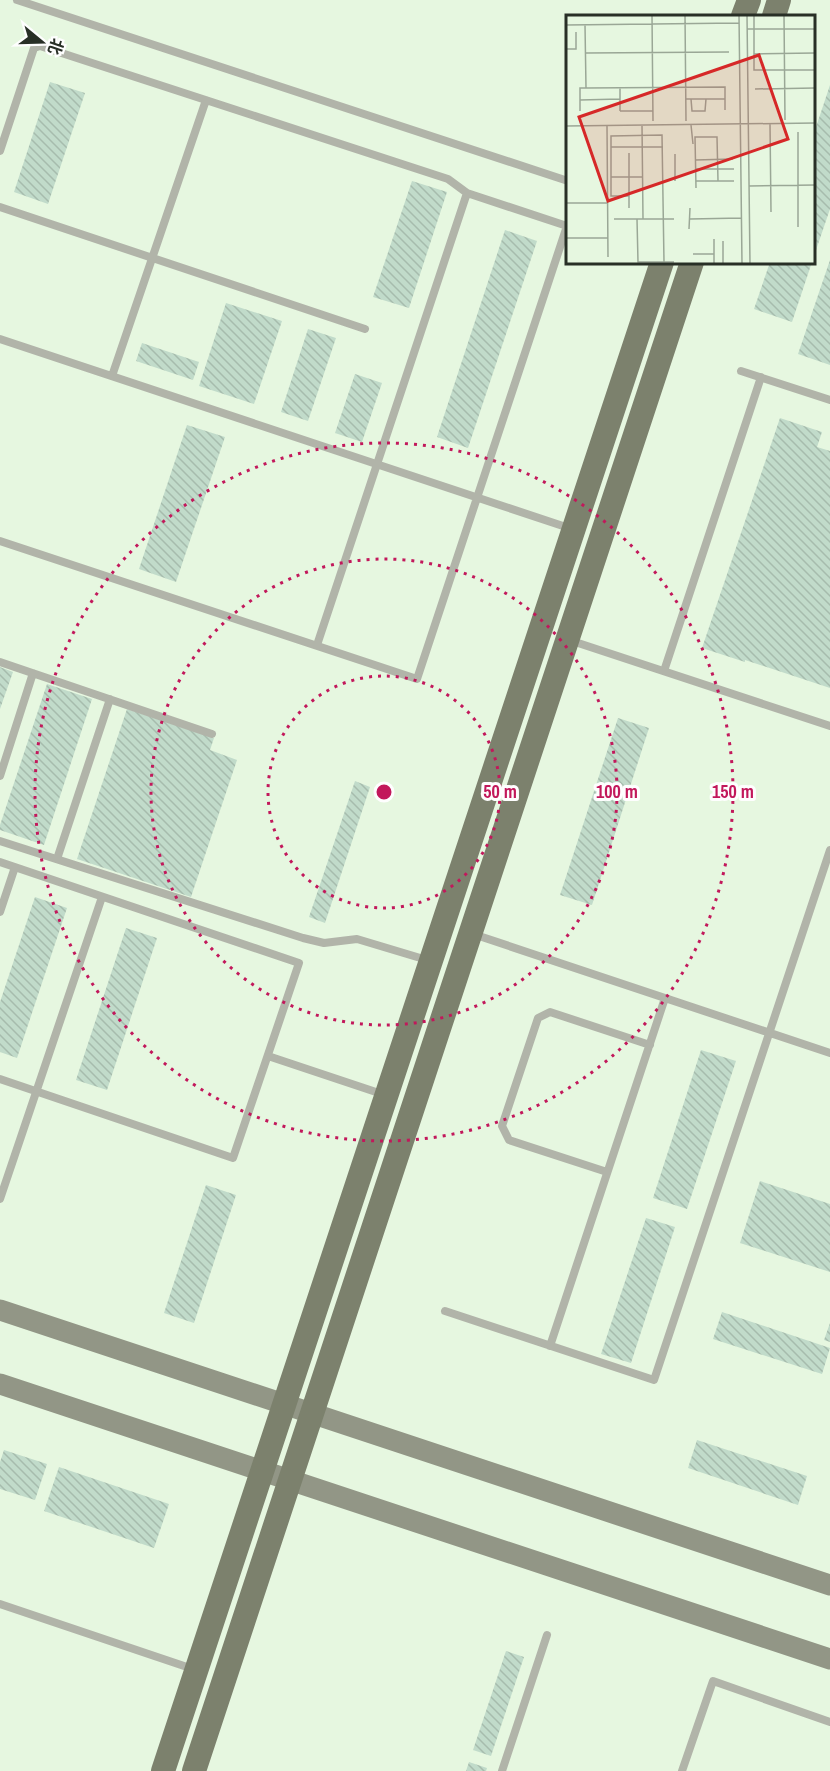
<svg xmlns="http://www.w3.org/2000/svg" width="830" height="1771" viewBox="0 0 830 1771" font-family="'Archivo Narrow','Noto Sans SC',sans-serif">
	<style>
		.building { fill: url(#building-back-hatch) }
		.lines { fill: none; stroke-linecap: round; stroke-linejoin: round }
		.lane { stroke: #b1b4a9; stroke-width: 8 }
		.secondary { stroke: #929686; stroke-width: 21 }
		.primary { stroke: #7c816d; stroke-width: 24 }
		.ring { fill: none; stroke: #c2185b; stroke-width: 3; stroke-dasharray: 3 6 }
		.inset-road { fill: none; stroke: #9aa796; stroke-width: 1.5 }
		.view { fill: #d62828; fill-opacity: 0.15; stroke: #d62828; stroke-width: 3 }
		.inset-edge { fill: none; stroke: #282f26; stroke-width: 3 }
		.centre { fill: #c2185b; stroke: #fefefe; stroke-width: 3 }
		.ring-label { font-size: 18px; text-anchor: middle; font-weight: bold; fill: #c2185b; stroke: #fefefe; stroke-width: 6; stroke-linejoin: round; paint-order: stroke }
	</style>
	<defs>
		<pattern id="building-back-hatch" width="6" height="6" patternUnits="userSpaceOnUse" patternTransform="scale(1.5)"><rect width="6" height="6" fill="#c1dbca"/><path d="M-1 5l2 2M0 0l6 6M5-1l2 2" fill="none" stroke="#a6bcad"/></pattern>
	</defs>
	<rect width="100%" height="100%" fill="#e6f7e0"/>
	<path class="building" d="M50,82L85,93L48,204L14,192Z
		M830,85V209L814,256V133Z
		M412,181L447,192L409,308L373,297Z
		M505,230L537,241L468,448L437,437Z
		M830,260V365L798,354Z
		M770,262H812L792,322L754,309Z
		M226,303L282,321L254,404L199,386Z
		M308,329L336,338L308,421L281,412Z
		M142,343L199,362L193,380L136,361Z
		M355,374L382,383L362,442L335,433Z
		M780,418L822,432L817,447L830,451V688L745,660V662L702,648Z
		M187,425L225,437L176,582L139,569Z
		M0,667L13,672L0,709Z
		M47,684L92,699L44,845L0,830V825Z
		M127,709L214,738L210,750L237,760L191,897L77,859Z
		M618,718L649,728L592,905L560,895Z
		M355,781L370,787L325,923L309,917Z
		M35,897L67,908L17,1058L0,1052V1002Z
		M126,928L157,938L107,1090L76,1080Z
		M701,1050L736,1061L687,1209L653,1198Z
		M760,1181L830,1204V1272L740,1243Z
		M206,1185L236,1195L194,1323L164,1313Z
		M646,1218L675,1227L631,1363L601,1354Z
		M722,1312L830,1348L822,1374L713,1339Z
		M830,1323V1342L824,1340Z
		M697,1440L807,1476L798,1505L688,1468Z
		M4,1450L47,1464L35,1500L0,1489V1462Z
		M59,1467L169,1504L154,1548L44,1511Z
		M506,1651L524,1657L491,1756L473,1750Z
		M469,1762L487,1768L486,1771H466Z"/>
	<g class="lines">
		<path class="lane" d="M17,0L568,181
			M0,151L34,48L40,46L448,179L467,193L567,226L417,679L0,541
			M0,207L365,329
			M0,339L569,528
			M741,371L830,400
			M112,376L206,100
			M569,640L830,726
			M317,645L467,193
			M0,662L212,734
			M664,671L761,377
			M0,776L33,673
			M0,841L303,938L324,943L357,939L427,960
			M57,859L110,699
			M0,862L299,963L233,1158L0,1079
			M0,912L15,867
			M473,934L830,1053
			M268,1056L382,1094
			M607,1172L509,1140L502,1126L538,1018L550,1012L650,1045
			M0,1199L102,897
			M445,1311L654,1380L830,850
			M550,1346L665,998
			M0,1604L193,1669
			M502,1771L547,1635
			M682,1771L713,1681L830,1722"/>
		<path class="secondary" d="M0,1310L830,1585
			M0,1384L830,1659"/>
		<path class="primary" d="M743,16L749,0
			M774,16L779,0
			M163,1771L662,262
			M194,1771L692,262"/>
	</g>
	<g class="ring">
		<circle cx="384" cy="792" r="116"/>
		<circle cx="384" cy="792" r="233"/>
		<circle cx="384" cy="792" r="349"/>
	</g>
	<g transform="translate(566 15)">
		<rect width="249" height="249" fill="#e6f7e0"/>
		<path class="inset-road" d="M86,0L87,106M119,0L120,106M173,0L176,249M181,0L184,249M188,0V55H249M218,0L219,105M0,10L173,8M181,14H249M0,34H10V17M20,38L163,37M188,39L249,38M20,73L159,72V95M54,73V96M189,74L249,73M120,84H159M125,84L126,96H139L140,84M14,85L54,84M14,96V73H20L19,10M54,96H87M204,109L205,197M76,110L77,204M125,110L127,129M0,111L249,108M41,111L42,242M232,117V212M45,132H97M63,138V193M109,139V166M129,145L167,144M129,154H168M45,162H76M130,166H168M183,171L249,170M130,173L129,122H151L152,166M63,181H45V121L96,120L98,247M0,188H42M48,204H108M71,204L72,247H108M124,204L176,203M123,214L124,193M0,223H42M148,224V249M157,226V249M127,239H148"/>
		<path class="view" d="M193,40L222,124L42,186L13,102Z"/>
		<rect width="249" height="249" class="inset-edge"/>
	</g>
	<circle cx="384" cy="792" r="9" class="centre"/>
	<g class="ring-label">
		<text x="500" y="798">50 m</text>
		<text x="617" y="798">100 m</text>
		<text x="733" y="798">150 m</text>
	</g>
	<g transform="translate(42 42) rotate(109)" stroke="#fefefe" stroke-width="4.5" paint-order="stroke">
	<path d="M0-4.5L10 22L0 15L-10 22Z" fill="#282f26"/>
	<text y="-9" font-size="16" font-weight="bold" text-anchor="middle" fill="#282f26">北</text>
	</g>
</svg>
